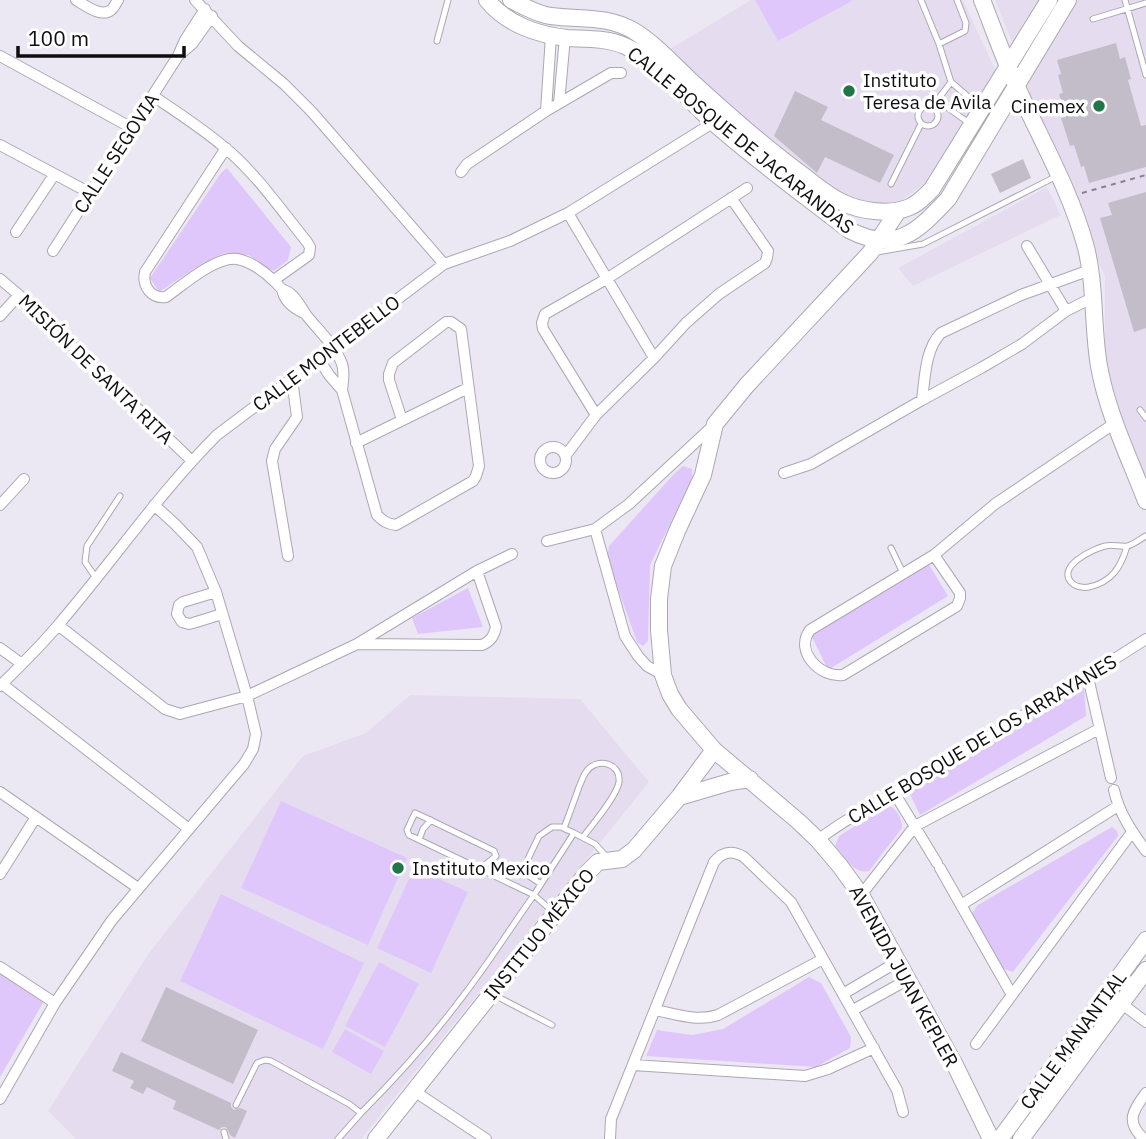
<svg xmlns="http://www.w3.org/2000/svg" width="1146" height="1139" viewBox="0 0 1146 1139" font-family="'IBM Plex Sans',sans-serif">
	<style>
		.built { fill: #e5ddef }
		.green { fill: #dfc7fb }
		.building { fill: #c2bdc8 }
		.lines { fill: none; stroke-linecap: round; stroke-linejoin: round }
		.lane-casing { stroke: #aca7b2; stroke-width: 7 }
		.street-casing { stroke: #aca7b2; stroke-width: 12 }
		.secondary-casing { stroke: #aca7b2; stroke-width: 18 }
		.path { stroke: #86838a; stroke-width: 2; stroke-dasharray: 5 5; stroke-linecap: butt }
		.lane { stroke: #fff; stroke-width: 5 }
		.street { stroke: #fff; stroke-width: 10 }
		.secondary { stroke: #fff; stroke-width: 16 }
		.poi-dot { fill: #207649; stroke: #fff; stroke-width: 2.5 }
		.labels { text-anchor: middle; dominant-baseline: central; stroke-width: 7; stroke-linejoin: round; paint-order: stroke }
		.poi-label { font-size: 19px; fill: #0e0d10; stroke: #fff; text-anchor: start }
		.street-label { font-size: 19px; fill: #0e0d10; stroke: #fff }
	</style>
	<rect width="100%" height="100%" fill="#ece8f3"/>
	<path class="built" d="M751,0H963L998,76L935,175L902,200L868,206L832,192L722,103L667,51Z
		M995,0H1041L1014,48L1012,42Z
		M1075,0H1146V478L1105,377V277L1044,132L1026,82Z
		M1047,187L1061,215L913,286L898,268Z
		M410,695L580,699L649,782L361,1139H76L48,1111L149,953L303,756L366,733Z"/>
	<path class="green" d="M755,0H852V1L778,41Z
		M227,168L291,247L288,260L274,271L260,264L249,255L224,253L194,269L159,292L150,278L221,173Z
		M683,466L692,469V479L650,565L648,641L643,646L637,642L607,558L609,546L674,474Z
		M928,563L948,596L828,670L811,635Z
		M468,588L483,627L418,634L412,618Z
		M1084,687L1086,716L920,815L909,792Z
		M281,801L407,858L368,945L241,888Z
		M890,806C898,811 902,819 902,828L869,871C854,875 844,856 835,846L839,836L885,807Z
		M1112,827L1117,831L1118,836L1013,972L1001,968L972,913L978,905Z
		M414,868L468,892L431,973L377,948Z
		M221,894L364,963L323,1049L180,981Z
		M379,962L419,984L385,1047L345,1026Z
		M0,972L44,1001L0,1077Z
		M809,977L821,983L851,1037L850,1048L816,1067L646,1056L657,1030L692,1035L723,1029Z
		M345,1029L384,1051L371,1074L332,1052Z"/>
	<path class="building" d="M1116,43L1120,59L1125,57L1131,79L1128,80L1141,126L1146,125V167L1089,183L1084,166L1081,167L1074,145L1070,146L1061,118L1066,117L1059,94L1063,93L1058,75L1061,74L1057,60Z
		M795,91L828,107L821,120L894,155L880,183L825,157L817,173L774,136Z
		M1023,159L1031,178L1000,193L991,174Z
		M1146,192V328L1134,332L1100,218L1112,215L1108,203Z
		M166,987L258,1030L233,1084L141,1041Z
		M121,1052L231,1103V1107L234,1110L240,1108L247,1111L235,1138L230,1135L226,1127H222L219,1130L173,1109L176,1101L147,1087L143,1094L130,1088L134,1081L112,1071Z"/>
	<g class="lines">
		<g class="lane-casing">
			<path id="lane" d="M921,0L939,44L951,82L979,106
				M1125,0L1146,75
				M1093,19L1146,3
				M437,41L448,0
				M939,44L965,31L966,23L957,0
				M937,100L969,123
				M936,102L951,82
				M918 116a10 10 0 1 1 20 0a10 10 0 1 1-20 0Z
				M891,184L921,124
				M877,252L923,244L1057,176
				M1140,410L1146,418
				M1127,546C1121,567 1112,582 1089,587C1084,588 1077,587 1073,584C1054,567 1093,549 1105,546C1112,544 1120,547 1127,546C1133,545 1140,539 1146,536
				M891,548L903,573
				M96,578L85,562L87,546L120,496
				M564,828C569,815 574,801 579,787C581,783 583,776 586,772C596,757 621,762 619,782C617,796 592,825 583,837
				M419,840L423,829L431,820
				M480,869L496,856L494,851L426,818L415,813L414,815L407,830L409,835L534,895L574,833L595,844L607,857
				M541,884L529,876L526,863L539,836L552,827H561L574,833
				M494,995L552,1025
				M236,1105L257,1063L265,1060L271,1061L349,1104L361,1113L338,1139
				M361,1113C396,1078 430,1040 460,1000C486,967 509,930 534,895L552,911
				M224,1132L226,1139"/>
		</g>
		<g class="street-casing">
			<path id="street" d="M76,0C85,5 101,18 111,10C114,8 116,3 118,0
				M195,0L238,46L284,84L312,112L444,264
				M0,56L132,128
				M178,56L192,44L212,16
				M153,96C177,112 202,128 224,147C256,173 281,210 307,242L310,247L309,255L274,280
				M559,103L565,37
				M546,111L551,36
				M0,145L90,193
				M226,148L145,272C142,286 151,299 166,297C183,285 216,256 237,259C250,261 265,272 274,281C277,283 279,287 282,289C285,291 288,291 291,294C298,300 301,308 307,316C319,331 335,345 342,364C345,372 343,382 342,390L377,515C383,521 387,524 396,525L473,481L476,476L479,466L461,329L451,322H446L393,363L389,374V380L402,420
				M461,172L467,164L546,111L611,73H621
				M568,213L654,358
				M16,232L54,175
				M1027,246L1066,311
				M53,251L178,56L185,40L205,9
				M0,279L19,295L192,461
				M282,289C284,301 293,308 304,313
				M0,316L19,295
				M319,359L329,375L342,390
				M922,400C925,378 925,349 941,333L1021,295L1090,270
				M596,415L543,329L542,323L545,314L608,278L747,188
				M356,443L468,388
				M540 460a13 13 0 1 1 26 0a13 13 0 1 1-26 0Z
				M566,455L596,415L654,358L686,323L719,294L765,263L767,258L768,251L731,198
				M784,473L811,464L922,400L981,368L1022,344L1066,311L1092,298
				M0,505L24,479
				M595,529L625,636L638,656L647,666L663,675
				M547,541L595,529L629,504L714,425
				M934,555L960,593V598L957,606L843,675C820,678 794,651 810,630L934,555L995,504L1115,423
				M288,556L272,461L275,449L297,417L292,379
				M216,592L183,602L179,605L177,614L182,622L189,624L193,623L222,614
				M58,625L165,709L180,714L247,696L357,644L477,571L512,554
				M357,644L482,645C491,641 494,636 496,627L477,571
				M0,648L22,664
				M1088,677L1111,778
				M2,684L189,829
				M0,686C20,666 41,646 59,624C113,561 159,493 217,435L444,264L510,241L568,213L719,119
				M1114,790C1119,813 1132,832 1146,851
				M0,792L138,888
				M895,794L937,863
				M818,840C849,816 885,799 919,779C995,733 1071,687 1146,639
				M940,868L1012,995
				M0,874L36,817
				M861,895L915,826L1099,729
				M961,905L1118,806
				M0,967L55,1003
				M843,994L897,962
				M1122,1004L1146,1022
				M655,1010C676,1014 697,1022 718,1015L823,959
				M853,1010L907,980
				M976,1044L1132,832
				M633,1065L805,1076L828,1069L874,1048
				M414,1091L486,1139
				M0,1099L55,1003L112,920L244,764L253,749L256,734L247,696L216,592L197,547L175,524L154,505
				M610,1139L611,1119L714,862C723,851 732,850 744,857L791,902L897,1090L903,1112
				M1144,1139C1125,1122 1133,1110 1146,1093"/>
		</g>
		<g class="secondary-casing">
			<path id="secondary" d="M487,0C506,24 538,35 567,38C587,39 607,38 625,46C661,62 685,98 714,123C757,161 804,195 849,230C895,254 917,232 948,199L1068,0
				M511,0C524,6 536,14 551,16C580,20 607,15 634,31C655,44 672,63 690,80C727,114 764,147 804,176C817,186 830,197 844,203C860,211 890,215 907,208C917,205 925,196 932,189L1049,0
				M982,0C994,30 1004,60 1018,89C1041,140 1070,190 1085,244C1096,283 1092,326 1099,366C1107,412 1129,457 1146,501
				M898,211L870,253L747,385L715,424L703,475L677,531L663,566L659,599V630L663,675L670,694L679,709L714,750L798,821L818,840L840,866L861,895L955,1065L991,1139
				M679,797L730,782L750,779
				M376,1139L587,873L598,862L622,859L634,850L679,797L714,750
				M1000,1139L1146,940
				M1021,1139L1146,970"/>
		</g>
		<path class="path" d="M1082,193L1146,175"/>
		<use href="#lane" class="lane"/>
		<use href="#street" class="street"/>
		<use href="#secondary" class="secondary"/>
	</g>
	<g class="poi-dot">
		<circle cx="849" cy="91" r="7"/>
		<circle cx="1099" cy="106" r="7"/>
		<circle cx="398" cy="868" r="7"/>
	</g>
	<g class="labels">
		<g class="poi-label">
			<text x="863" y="80">Instituto<tspan x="863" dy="22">Teresa de Avila</tspan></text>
			<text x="1085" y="106" text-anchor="end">Cinemex</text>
			<text x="412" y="868">Instituto Mexico</text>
		</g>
		<g class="street-label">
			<text transform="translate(741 140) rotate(39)">CALLE BOSQUE DE JACARANDAS</text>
			<text transform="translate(116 153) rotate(-57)">CALLE SEGOVIA</text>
			<text transform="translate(326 353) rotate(-37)">CALLE MONTEBELLO</text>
			<text transform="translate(96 369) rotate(44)">MISIÓN DE SANTA RITA</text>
			<text transform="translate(982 739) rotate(-31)">CALLE BOSQUE DE LOS ARRAYANES</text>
			<text transform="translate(539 934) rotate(-51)">INSTITUO MÉXICO</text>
			<text transform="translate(904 976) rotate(61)">AVENIDA JUAN KEPLER</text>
			<text transform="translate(1073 1040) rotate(-54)">CALLE MANANTIAL</text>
		</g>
	</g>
	<path d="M18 46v10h166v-10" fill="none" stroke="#0e0d10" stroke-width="3.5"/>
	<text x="28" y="46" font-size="21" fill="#0e0d10" stroke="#ffffff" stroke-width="5" paint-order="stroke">100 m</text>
</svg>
